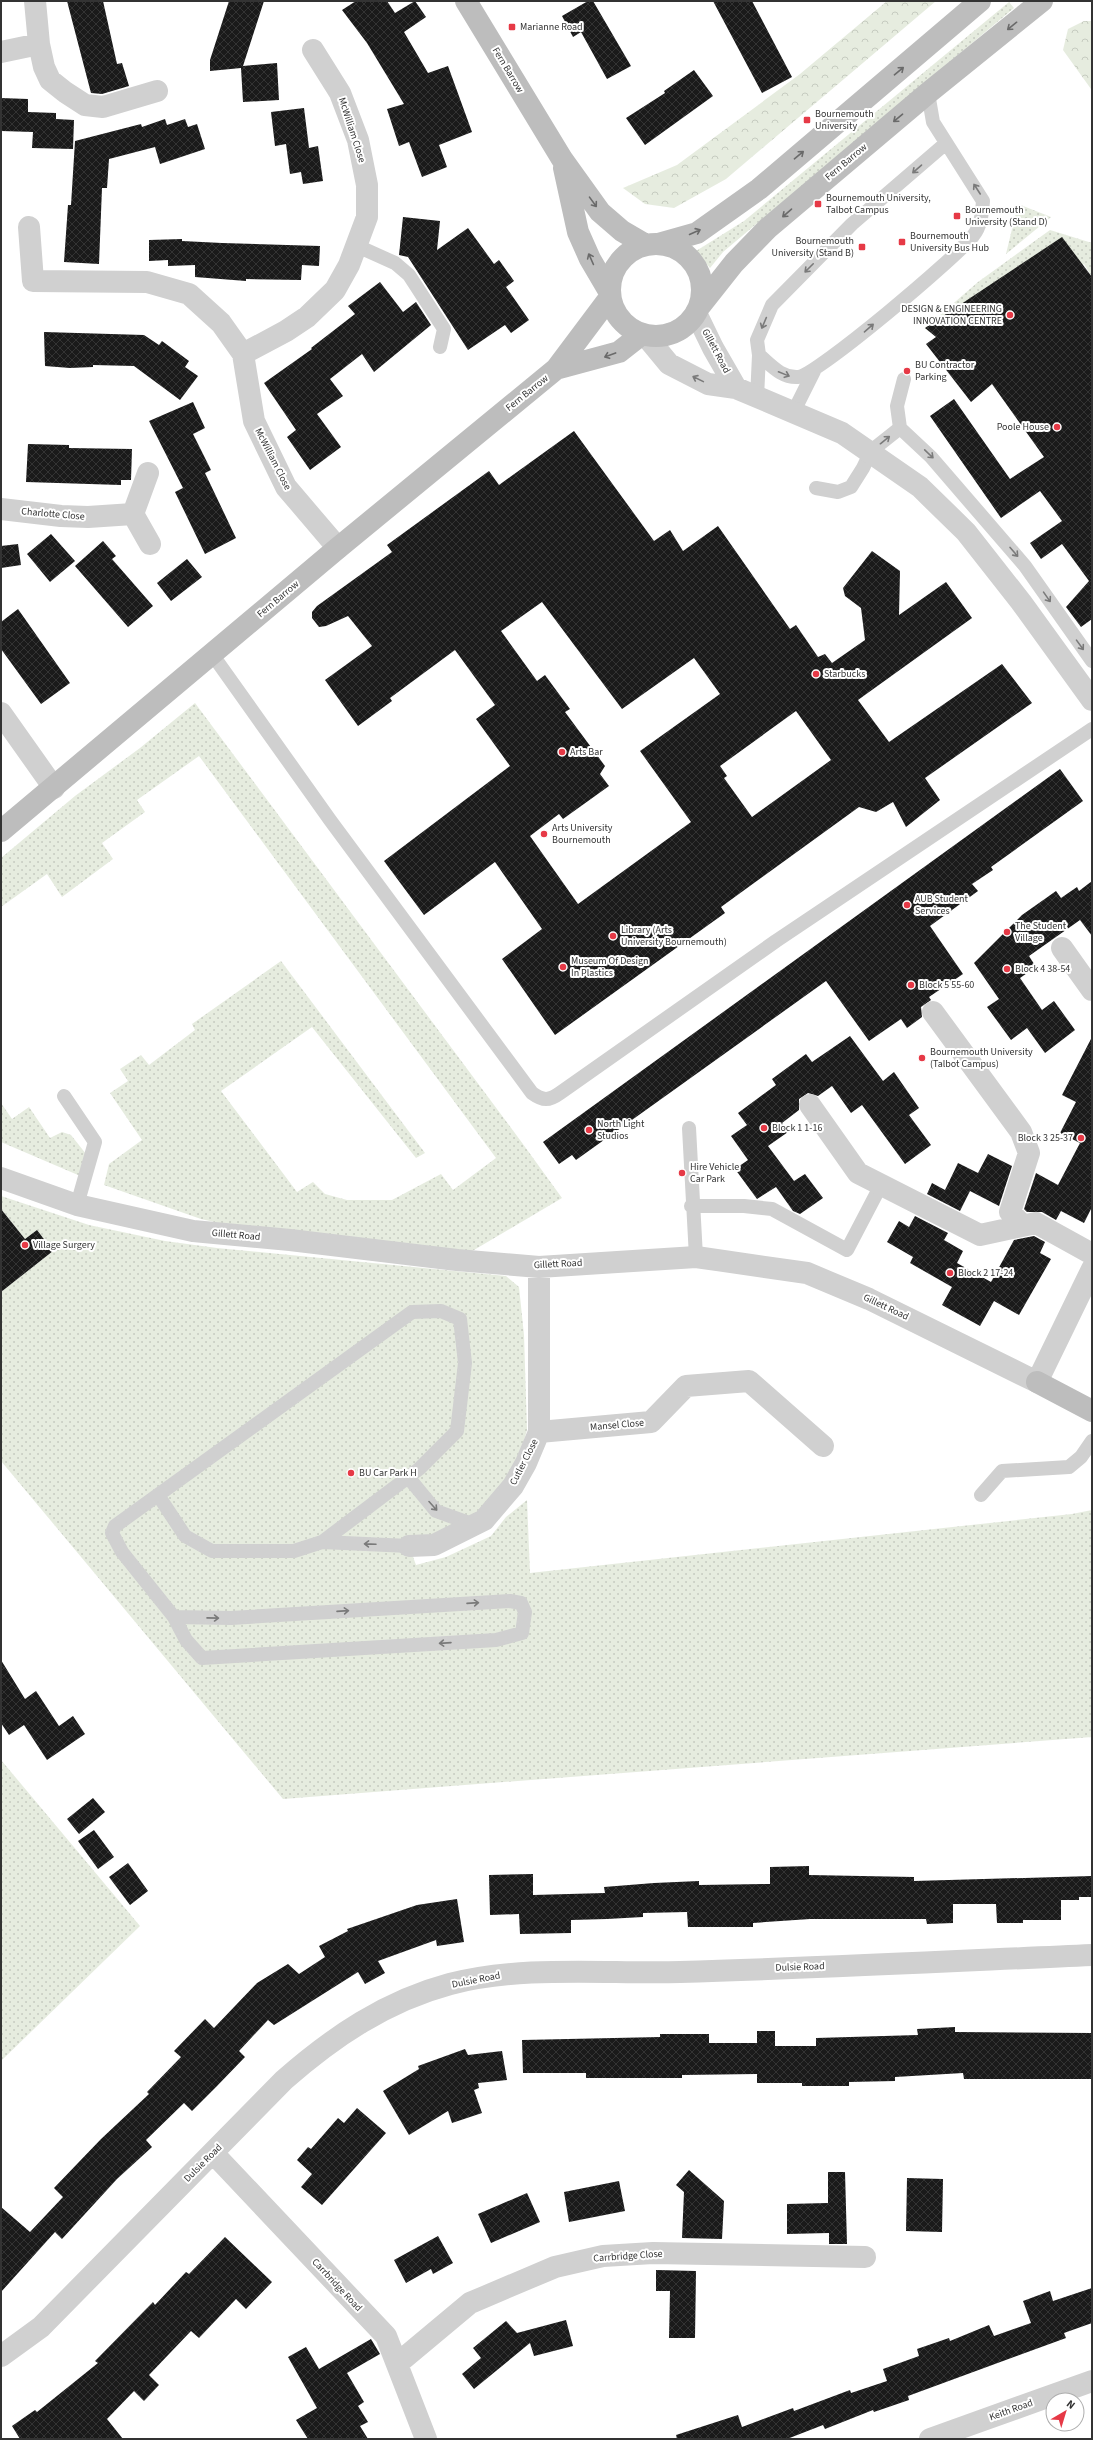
<svg xmlns="http://www.w3.org/2000/svg" width="1093" height="2440" viewBox="0 0 1093 2440" font-family="'Source Sans 3',sans-serif">
	<style>
		.grass { fill: url(#grass-dots) }
		.forest { fill: url(#forest-crowns) }
		.building { fill: url(#building-cross-hatch); fill-rule: evenodd }
		.lines { fill: none; stroke-linecap: round; stroke-linejoin: round }
		.lane { stroke: #d0d0d0; stroke-width: 14 }
		.street { stroke: #d0d0d0; stroke-width: 22 }
		.secondary { stroke: #bdbdbd; stroke-width: 22 }
		.oneway { stroke: #6a6a6a }
		.oneway2 { stroke: #7a7a7a }
		.poi-dot { fill: #e63946; stroke: #fff; stroke-width: 1.5 }
		.labels { text-anchor: middle; dominant-baseline: central; stroke-width: 4; stroke-linejoin: round; paint-order: stroke }
		.poi-label { font-size: 10px; fill: #333; stroke: #fff; text-anchor: start }
		.street-label { font-size: 10px; fill: #333; stroke: #fff }
	</style>
	<defs>
		<pattern id="grass-dots" width="8" height="8" patternUnits="userSpaceOnUse"><rect width="8" height="8" fill="#e6ecdf"/><path d="M2 2h.1M6 6h.1" fill="none" stroke="#c6cbc0" stroke-width="1.8" stroke-linecap="round"/></pattern>
		<pattern id="forest-crowns" width="20" height="18" patternUnits="userSpaceOnUse"><rect width="20" height="18" fill="#e6ecdf"/><path d="M2 6a3 3 0 1 1 6 0M12 15a3 3 0 1 1 6 0" fill="none" stroke="#c6cbc0"/></pattern>
		<pattern id="building-cross-hatch" width="8" height="8" patternUnits="userSpaceOnUse"><rect width="8" height="8" fill="#1a1a1a"/><path d="M0 0l8 8M0 8l8-8" fill="none" stroke="#333"/></pattern>
	</defs>
	<rect width="100%" height="100%" fill="#fff"/>
	<path class="grass" d="M1009,2L1014,8L723,252L710,268L696,251L744,221Z
		M1018,204L1051,217L1006,254Z
		M1050,230L1092,243V277L1084,264L1072,271L1062,238L929,332L925,328L978,282Z
		M195,703L520,1140L562,1198L457,1260L290,1239L201,1219L104,1185L109,1164L142,1140L110,1093L128,1081L120,1069L141,1055L149,1065L195,1030L192,1024L281,961L425,1153L416,1158L312,1027L221,1091L297,1192L313,1182L325,1194L347,1200H392L441,1174L453,1190L496,1158L199,756L137,800L145,812L102,843L113,859L62,897L47,874L1,907V858L75,796L140,748Z
		M1,1103L12,1119L29,1107L50,1138L62,1132L71,1135L90,1159L85,1178L1,1142Z
		M1,1196L89,1225L165,1241L217,1248L506,1276L519,1287L524,1335L527,1430L521,1451L512,1472L480,1512L409,1546L416,1565L446,1557L491,1536L506,1517L527,1500L530,1573L1072,1514L1092,1510V1737L283,1799L1,1461V1292L53,1251L37,1230L25,1239L1,1209Z
		M1,1760L140,1926L1,2061Z"/>
	<path class="forest" d="M887,1H936L726,179L674,208L645,204L623,188L677,165L800,74Z
		M1084,21H1092L1091,89L1063,50L1068,29Z"/>
	<path class="building" d="M67,1H103L117,64L122,63L129,86L102,94L91,93Z
		M229,1H264L243,66L277,63L279,100L243,102L241,68L210,71V60Z
		M356,1H387L395,13L415,1L426,17L404,32L428,73L448,66L472,132L439,145L447,167L422,177L409,142L399,146L387,109L404,104L367,43L342,10Z
		M588,1H593L631,66L607,79L581,32L573,37L562,16Z
		M713,1H752L792,77L762,93Z
		M694,70L713,96L645,145L626,118L665,93L664,91Z
		M1,98L28,99V112L56,113V119L74,120L73,149L32,148L33,132L1,131Z
		M304,108L309,148L318,146L323,181L303,184L301,172L290,174L286,144L275,146L271,112Z
		M165,119L167,125L185,119L188,127L197,124L205,149L160,164L155,147L109,159L107,188H102L99,264L64,262L68,205H71L75,141L141,124L142,127Z
		M403,217L440,221L437,250L468,228L494,264L499,260L514,281L506,287L529,320L511,333L505,325L468,350L408,257L399,255Z
		M1062,237L1092,277V619L1081,627L1066,607L1089,581L1062,544L1041,559L1030,543L1062,521L1040,491L1001,518L930,416L954,399L1010,479L1044,457L992,384L971,402L926,344L936,337L925,328Z
		M182,239V241L222,243L320,246L319,266L302,265L301,280L246,279V281L195,277V265L168,266V260L149,261V240Z
		M380,282L403,312L416,302L431,325L374,372L362,354L330,379L343,396L317,414L341,447L310,470L287,437L296,430L264,383L312,349L311,348L355,314L348,306Z
		M44,332L144,335L159,345L162,341L189,361L185,367L198,376L180,400L134,366L93,365V367L70,368L45,366Z
		M193,402L205,428L193,434L211,470L205,473L236,538L205,554L175,492L183,488L149,421Z
		M574,431L654,541L670,530L683,551L718,526L790,629L796,625L818,657L825,654L832,663L865,640L861,608L845,596L843,588L872,551L900,571L899,615L946,582L972,618L858,700L889,742L1002,664L1032,703L925,778L940,800L906,827L893,802L876,812L859,807L721,907L725,913L555,1035L502,959L542,929L495,862L424,915L384,861L510,766L476,719L495,705L455,650L390,698L392,701L358,726L325,680L372,646L348,616L326,626L319,627L312,618V612L317,606L392,552L387,545L489,471L499,485ZM542,602L622,709L694,658L720,694L640,751L691,822L578,904L530,836L559,814L563,819L609,786L600,774L605,766L565,712L570,709L545,675L537,681L501,631ZM796,711L831,760L752,817L724,778L727,776L720,766Z
		M28,444L69,445V448L132,449L131,480H121V485L26,482Z
		M51,534L75,561L50,582L27,554Z
		M103,541L116,556L112,559L153,606L128,627L75,566Z
		M18,544L21,565L1,568V546Z
		M187,559L202,577L171,601L157,583Z
		M18,609L70,683L41,704L1,649V622Z
		M1060,769L1083,801L991,867L993,870L972,884L978,891L930,926L963,974L929,997L931,1000L921,1007L922,1017L907,1028L901,1019L869,1041L826,981L576,1160L572,1155L559,1164L543,1142Z
		M1092,881V936L1080,920L1029,956L1036,967L1020,978L1042,1010L1054,1001L1075,1030L1045,1053L1027,1028L1011,1040L987,1007L999,999L974,963L1022,915L1056,891L1061,898L1077,887L1079,891Z
		M850,1036L883,1081L894,1072L919,1108L909,1115L931,1145L905,1164L862,1105L851,1113L832,1086L818,1096L808,1093L799,1099V1110L782,1123L788,1132L768,1146L794,1181L805,1174L823,1198L800,1214L793,1211L776,1187L757,1199L735,1169L748,1160L731,1136L747,1125L738,1113L776,1085L772,1079L806,1054L812,1062Z
		M1092,1037V1207L1084,1223L1061,1211L1056,1220L1042,1212H1027L1024,1209L1036,1173L1058,1185L1080,1143L1060,1133L1076,1102L1062,1095Z
		M988,1154L1012,1166L999,1206L970,1191L960,1211L927,1194L932,1183L945,1190L958,1163L978,1173Z
		M1,1209L25,1239L37,1230L53,1251L1,1292Z
		M915,1216L948,1233L944,1240L963,1251L957,1263L991,1282L1014,1240L1034,1236L1045,1242L1040,1253L1051,1259L1019,1315L994,1301L980,1326L942,1305L952,1287L910,1263L913,1257L887,1242L899,1221L909,1227Z
		M1,1660L25,1699L36,1691L59,1726L73,1716L85,1734L47,1760L24,1725L9,1735L1,1723Z
		M93,1798L105,1812L79,1834L67,1819Z
		M94,1830L114,1857L98,1869L78,1841Z
		M128,1863L148,1891L130,1905L109,1877Z
		M809,1866V1875L914,1877V1881L1092,1876V1897H1079V1900H1061V1920H1023V1923H997L996,1904H953V1923L927,1924L926,1919H810L753,1923V1927H688L687,1912L643,1913V1917L607,1919L571,1920V1933L520,1934L519,1914L490,1915L489,1875L533,1874V1895L605,1893L604,1887L654,1883L699,1881V1885L770,1884V1867Z
		M457,1899L464,1942L437,1946L436,1940L378,1961L385,1973L365,1984L358,1972L274,2025L268,2020L239,2051L245,2057L217,2086L192,2111L184,2103L146,2140L152,2147L117,2179L62,2239L55,2232L1,2292V2207L30,2232L63,2197L54,2188L101,2139L149,2094L147,2092L181,2057L174,2051L205,2019L214,2028L257,1983L288,1964L299,1974L325,1957L319,1946L348,1931L347,1929L417,1905Z
		M955,2027V2032L1092,2033V2079H964L963,2073L895,2077V2081L849,2082V2086H802V2083H757V2074L682,2075V2078H586V2073H523L522,2040L660,2037V2034H709V2043H757V2031H775V2046H816V2038L918,2035L917,2029Z
		M465,2049L468,2055L502,2051L507,2080L478,2083L479,2088L474,2090L482,2113L452,2123L448,2111L409,2135L383,2091L419,2069L418,2066Z
		M357,2108L386,2133L322,2205L301,2187L312,2174L297,2160L308,2147L311,2149L338,2118L344,2123Z
		M689,2170L724,2201L722,2239L682,2238L684,2192L676,2185Z
		M828,2172H845L847,2244H829V2233L787,2234V2204L828,2203Z
		M907,2178L943,2179L942,2232L906,2231Z
		M619,2181L625,2211L569,2222L564,2192Z
		M527,2193L540,2222L491,2243L478,2214Z
		M438,2236L453,2263L433,2274L431,2269L406,2283L394,2260Z
		M225,2237L272,2282L246,2309L236,2299L199,2338L191,2331L149,2375L159,2385L144,2401L134,2391L107,2419L123,2439H20L12,2426L35,2410L37,2412L98,2363L95,2361L153,2302L155,2305L186,2272L189,2274Z
		M656,2270L696,2271L695,2338H669L670,2291H656Z
		M1092,2288V2323L1064,2333L1066,2338L908,2396L909,2400L874,2412L873,2410L825,2429L823,2425L787,2439H677L676,2435L738,2415L742,2427L793,2408L794,2411L850,2390L851,2393L887,2381L883,2369L919,2356L917,2349L949,2338L950,2341L989,2325L994,2336L1031,2323L1023,2301L1050,2291L1053,2301Z
		M566,2320L573,2346L534,2356L530,2343L474,2389L462,2374L481,2358L473,2348L506,2321L517,2333Z
		M371,2339L380,2354L347,2373L364,2402L358,2406L368,2422L360,2426L368,2439H308L296,2420L317,2408L288,2357L306,2347L319,2369Z"/>
	<g class="lines">
		<path class="lane" d="M357,246L395,263L409,275L444,329L440,347
			M759,355C771,365 781,378 798,377C816,376 958,256 973,236C981,226 982,214 983,201L933,122L928,93
			M904,379L897,406L900,428L931,457L1025,566L1092,661
			M757,398L759,355L757,340L772,305L852,224L945,144
			M793,413L814,371
			M816,488L838,492L851,487L863,468L871,451L900,428
			M212,654L330,820L532,1093C543,1101 549,1101 560,1093L776,941L1092,729
			M64,1096L95,1142L77,1205
			M689,1128L696,1257
			M691,1206H744L772,1209L847,1250L881,1185
			M441,1311L460,1319L465,1363L457,1431L419,1469L322,1542L294,1551H212L185,1536L158,1495L412,1312Z
			M408,1477L436,1511L475,1525
			M158,1495L115,1526L112,1533L122,1552L174,1617L186,1640L202,1658L496,1640L522,1633L525,1612L521,1603L510,1601L231,1618L174,1617
			M981,1495L1002,1471L1069,1467L1081,1457L1092,1441
			M322,1542L409,1546"/>
		<path class="street" d="M35,1L39,44L44,67L50,80L65,92L85,105L103,107L157,91
			M1,52L39,44
			M29,227L33,281L147,282L189,294L221,323L243,354L254,421L286,487L338,548
			M696,313L713,348L736,388
			M645,335L669,364L708,384L736,388L842,433L920,487L966,532L1021,602L1092,700
			M243,354L286,331L307,317L335,290L349,265L367,217V185L358,140L340,93L313,50
			M1,509L61,516L88,517L133,514L148,473
			M133,514L150,544
			M1,713L54,788
			M1062,948L1092,990
			M933,1012L1021,1132L1029,1153L1010,1212L1023,1226
			M810,1105L858,1173L980,1235L1036,1223L1092,1254
			M1,1178L77,1205L193,1231L290,1240L457,1260L539,1267L696,1257L807,1273L869,1299L1037,1382L1092,1269
			M539,1432L651,1422L686,1386L749,1381L823,1446
			M409,1546L434,1545L484,1520L513,1486L526,1463L539,1432V1267
			M213,2153L386,2336L426,2439
			M1,2356L41,2327L284,2080C333,2037 386,2001 450,1984C522,1965 606,1974 680,1972C818,1968 955,1961 1092,1955
			M397,2364L470,2303L555,2267L603,2256L653,2253L865,2257
			M930,2439L1092,2381"/>
		<path class="secondary" d="M466,1L562,159L600,212L622,231L646,245
			M564,168L578,232L590,259L610,293
			M610 290a46 46 0 1 1 92 0a46 46 0 1 1-92 0Z
			M658,244L697,233L759,189L980,1
			M700,306L734,263L768,228L928,93L1042,1
			M556,369L619,352L642,334
			M1,831L338,548L556,369L610,297
			M1037,1382L1092,1411"/>
	</g>
	<defs><path id="oneway-shaft" d="M-6 0H5M1.5-3L5.5 0L1.5 3" fill="none" stroke-width="1.6" stroke-linecap="round" stroke-linejoin="round"/></defs>
	<g class="oneway">
		<use href="#oneway-shaft" transform="translate(1012 26) rotate(141)"/>
		<use href="#oneway-shaft" transform="translate(899 71) rotate(-40)"/>
		<use href="#oneway-shaft" transform="translate(898 118) rotate(140)"/>
		<use href="#oneway-shaft" transform="translate(799 155) rotate(-40)"/>
		<use href="#oneway-shaft" transform="translate(593 202) rotate(54)"/>
		<use href="#oneway-shaft" transform="translate(787 213) rotate(139)"/>
		<use href="#oneway-shaft" transform="translate(695 232) rotate(-24)"/>
		<use href="#oneway-shaft" transform="translate(591 259) rotate(-114)"/>
		<use href="#oneway-shaft" transform="translate(610 355) rotate(160)"/>
	</g>
	<g class="oneway2">
		<use href="#oneway-shaft" transform="translate(917 169) rotate(139)"/>
		<use href="#oneway-shaft" transform="translate(977 189) rotate(-123)"/>
		<use href="#oneway-shaft" transform="translate(809 268) rotate(135)"/>
		<use href="#oneway-shaft" transform="translate(764 323) rotate(113)"/>
		<use href="#oneway-shaft" transform="translate(869 328) rotate(-41)"/>
		<use href="#oneway-shaft" transform="translate(784 374) rotate(22)"/>
		<use href="#oneway-shaft" transform="translate(698 379) rotate(-154)"/>
		<use href="#oneway-shaft" transform="translate(885 440) rotate(-39)"/>
		<use href="#oneway-shaft" transform="translate(929 454) rotate(44)"/>
		<use href="#oneway-shaft" transform="translate(1014 552) rotate(49)"/>
		<use href="#oneway-shaft" transform="translate(1047 597) rotate(55)"/>
		<use href="#oneway-shaft" transform="translate(1080 645) rotate(54)"/>
		<use href="#oneway-shaft" transform="translate(433 1506) rotate(48)"/>
		<use href="#oneway-shaft" transform="translate(370 1544) rotate(-178)"/>
		<use href="#oneway-shaft" transform="translate(473 1603) rotate(-4)"/>
		<use href="#oneway-shaft" transform="translate(343 1611) rotate(-4)"/>
		<use href="#oneway-shaft" transform="translate(213 1618) rotate(1)"/>
		<use href="#oneway-shaft" transform="translate(445 1643) rotate(176)"/>
	</g>
	<g class="poi-dot">
		<rect x="508" y="23" width="8" height="8" rx="2"/>
		<rect x="803" y="116" width="8" height="8" rx="2"/>
		<rect x="814" y="200" width="8" height="8" rx="2"/>
		<rect x="953" y="212" width="8" height="8" rx="2"/>
		<rect x="898" y="238" width="8" height="8" rx="2"/>
		<rect x="858" y="243" width="8" height="8" rx="2"/>
		<circle cx="1010" cy="315" r="4"/>
		<circle cx="907" cy="371" r="4"/>
		<circle cx="1057" cy="427" r="4"/>
		<circle cx="816" cy="674" r="4"/>
		<circle cx="562" cy="752" r="4"/>
		<circle cx="544" cy="834" r="4"/>
		<circle cx="907" cy="905" r="4"/>
		<circle cx="1007" cy="932" r="4"/>
		<circle cx="613" cy="936" r="4"/>
		<circle cx="563" cy="967" r="4"/>
		<circle cx="1007" cy="969" r="4"/>
		<circle cx="911" cy="985" r="4"/>
		<circle cx="922" cy="1058" r="4"/>
		<circle cx="764" cy="1128" r="4"/>
		<circle cx="589" cy="1130" r="4"/>
		<circle cx="1081" cy="1138" r="4"/>
		<circle cx="682" cy="1173" r="4"/>
		<circle cx="25" cy="1245" r="4"/>
		<circle cx="950" cy="1273" r="4"/>
		<circle cx="351" cy="1473" r="4"/>
	</g>
	<g class="labels">
		<g class="poi-label">
			<text x="520" y="27">Marianne Road</text>
			<text x="815" y="114">Bournemouth<tspan x="815" dy="12">University</tspan></text>
			<text x="826" y="198">Bournemouth University,<tspan x="826" dy="12">Talbot Campus</tspan></text>
			<text x="965" y="210">Bournemouth<tspan x="965" dy="12">University (Stand D)</tspan></text>
			<text x="910" y="236">Bournemouth<tspan x="910" dy="12">University Bus Hub</tspan></text>
			<text x="854" y="241" text-anchor="end">Bournemouth<tspan x="854" dy="12">University (Stand B)</tspan></text>
			<text x="1002" y="309" text-anchor="end">DESIGN &amp; ENGINEERING<tspan x="1002" dy="12">INNOVATION CENTRE</tspan></text>
			<text x="915" y="365">BU Contractor<tspan x="915" dy="12">Parking</tspan></text>
			<text x="1049" y="427" text-anchor="end">Poole House</text>
			<text x="824" y="674">Starbucks</text>
			<text x="570" y="752">Arts Bar</text>
			<text x="552" y="828">Arts University<tspan x="552" dy="12">Bournemouth</tspan></text>
			<text x="915" y="899">AUB Student<tspan x="915" dy="12">Services</tspan></text>
			<text x="1015" y="926">The Student<tspan x="1015" dy="12">Village</tspan></text>
			<text x="621" y="930">Library (Arts<tspan x="621" dy="12">University Bournemouth)</tspan></text>
			<text x="571" y="961">Museum Of Design<tspan x="571" dy="12">In Plastics</tspan></text>
			<text x="1015" y="969">Block 4 38-54</text>
			<text x="919" y="985">Block 5 55-60</text>
			<text x="930" y="1052">Bournemouth University<tspan x="930" dy="12">(Talbot Campus)</tspan></text>
			<text x="597" y="1124">North Light<tspan x="597" dy="12">Studios</tspan></text>
			<text x="772" y="1128">Block 1 1-16</text>
			<text x="1073" y="1138" text-anchor="end">Block 3 25-37</text>
			<text x="690" y="1167">Hire Vehicle<tspan x="690" dy="12">Car Park</tspan></text>
			<text x="33" y="1245">Village Surgery</text>
			<text x="958" y="1273">Block 2 17-24</text>
			<text x="359" y="1473">BU Car Park H</text>
		</g>
		<g class="street-label">
			<text transform="translate(508 70) rotate(59)">Fern Barrow</text>
			<text transform="translate(352 130) rotate(72)">McWilliam Close</text>
			<text transform="translate(846 162) rotate(-40)">Fern Barrow</text>
			<text transform="translate(716 351) rotate(62)">Gillett Road</text>
			<text transform="translate(527 393) rotate(-39)">Fern Barrow</text>
			<text transform="translate(273 459) rotate(63)">McWilliam Close</text>
			<text transform="translate(53 514) rotate(5)">Charlotte Close</text>
			<text transform="translate(278 599) rotate(-40)">Fern Barrow</text>
			<text transform="translate(236 1235) rotate(5)">Gillett Road</text>
			<text transform="translate(558 1264) rotate(-3)">Gillett Road</text>
			<text transform="translate(886 1307) rotate(25)">Gillett Road</text>
			<text transform="translate(617 1425) rotate(-5)">Mansel Close</text>
			<text transform="translate(524 1462) rotate(-63)">Cutler Close</text>
			<text transform="translate(800 1967) rotate(-2)">Dulsie Road</text>
			<text transform="translate(476 1980) rotate(-11)">Dulsie Road</text>
			<text transform="translate(203 2163) rotate(-45)">Dulsie Road</text>
			<text transform="translate(628 2256) rotate(-4)">Carrbridge Close</text>
			<text transform="translate(337 2285) rotate(47)">Carrbridge Road</text>
			<text transform="translate(1011 2410) rotate(-20)">Keith Road</text>
		</g>
	</g>
	<rect width="1093" height="2440" fill="none" stroke="#333333" stroke-width="4"/>
	<g transform="translate(1065 2412) rotate(38)"><circle r="19" fill="#ffffff" stroke="#adadad"/>
	<path d="M0-3L7 15L0 10L-7 15Z" fill="#e63946"/>
	<text y="-6" font-size="11" font-weight="bold" text-anchor="middle" fill="#333333">N</text>
	</g>
</svg>
